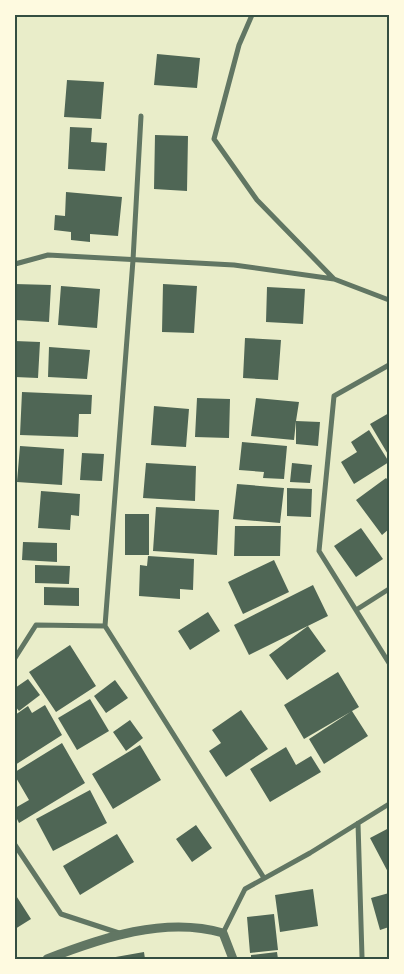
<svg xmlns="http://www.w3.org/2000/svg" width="404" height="974" viewBox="0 0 404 974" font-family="Helvetica,sans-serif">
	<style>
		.building { fill: #4f6655 }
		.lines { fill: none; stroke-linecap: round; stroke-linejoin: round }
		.minor { stroke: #617663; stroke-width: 5 }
		.tertiary { stroke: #617663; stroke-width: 9 }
		.neatline { fill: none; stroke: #344e41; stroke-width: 2 }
	</style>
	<rect width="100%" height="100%" fill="#e9edc9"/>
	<path class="building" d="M157,54L200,58L197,88L154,85Z
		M67,80L104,82L101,119L64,117Z
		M70,127L92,128L91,142L107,143L105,171L68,169Z
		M155,135L188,136L187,191L154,189Z
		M66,192L122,197L118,236L90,234V242L71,240V232L54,230L55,215L65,216Z
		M15,284L51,285L49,322L15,320Z
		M163,284L197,286L194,333L162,332Z
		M61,286L100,289L97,328L58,325Z
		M267,287L305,289L303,324L266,322Z
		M245,338L281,340L278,380L243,378Z
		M15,341L40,342L38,378L15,377Z
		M49,347L90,350L87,379L48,377Z
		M22,392L92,395L91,414H79L78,437L20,435Z
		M197,398L230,399L229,438L195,437Z
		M256,398L299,402L296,421L320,422L318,446L296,444V421L294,440L251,436Z
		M154,406L189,409L186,447L151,445Z
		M389,413V456L370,424Z
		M369,430L389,462L354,484L341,462L357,452L351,442Z
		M242,442L287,446L284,479L263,478L264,472L239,470Z
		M20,446L64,449L62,485L17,482Z
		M82,453L104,454L102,481L80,480Z
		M146,463L196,466L195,501L143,498Z
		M292,463L312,465L310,483L290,482Z
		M386,478L389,481V529L382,535L356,500Z
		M237,484L284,488L280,523L233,519Z
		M287,488L312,489L311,517L287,516Z
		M41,491L80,494L79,516L71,515L70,530L38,528Z
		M156,507L219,510L217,555L153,551Z
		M125,514H149V555H125Z
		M235,526H281L280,556H234Z
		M361,528L383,559L356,577L334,546Z
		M23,542L57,543V562L22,560Z
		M148,556L194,559L193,590L180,589V599L139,596L140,565L147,566Z
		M274,560L289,592L243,614L228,582Z
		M35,565L70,566L69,584L35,583Z
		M313,585L328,616L249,655L234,625Z
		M44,587L79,588V606L44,605Z
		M208,612L220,631L190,650L178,631Z
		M308,626L326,651L287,680L269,655Z
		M70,645L96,686L56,712L29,672Z
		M338,672L359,707L304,739L284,705Z
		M28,679L40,695L19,711L15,706V688Z
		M115,680L128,698L106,713L94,696Z
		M90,699L109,731L77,750L58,718Z
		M45,705L62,735L15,765V715L28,706L32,713Z
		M241,710L268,749L226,777L209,751L221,743L212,730Z
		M352,711L368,736L324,764L309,739Z
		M130,720L143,738L126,751L113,732Z
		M62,743L85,783L19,823L15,815V808L29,800L15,776V772Z
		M140,745L161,780L113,809L92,774Z
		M286,747L296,765L311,756L321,772L270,802L250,769Z
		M90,790L107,823L53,851L36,819Z
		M196,825L212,848L192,862L176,839Z
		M389,828V874L370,838Z
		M117,834L134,862L80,895L63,866Z
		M313,889L318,926L280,932L275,895Z
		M389,893V927L380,930L371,898Z
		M15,894L31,919L15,929Z
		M274,914L278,950L250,953L247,917Z
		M144,952L145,959H110V958Z
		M277,952L278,959H251V955Z"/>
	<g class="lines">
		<path class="minor" d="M252,15L239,45L214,139L257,200L334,279L389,300
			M15,264L48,255L234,265L334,279
			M389,365L334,396L319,551L389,663
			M356,610L389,589
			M105,626L264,878
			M15,658L36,625L105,626L133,260L141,116
			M358,823L362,957
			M15,845L61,914L122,934
			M223,933L245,889L310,853L389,804"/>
		<path class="tertiary" d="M47,959C101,938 165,916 223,933L233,959"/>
	</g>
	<rect width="404" height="974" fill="none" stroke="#fefae0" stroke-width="32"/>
	<rect x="16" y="16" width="372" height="942" class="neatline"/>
</svg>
